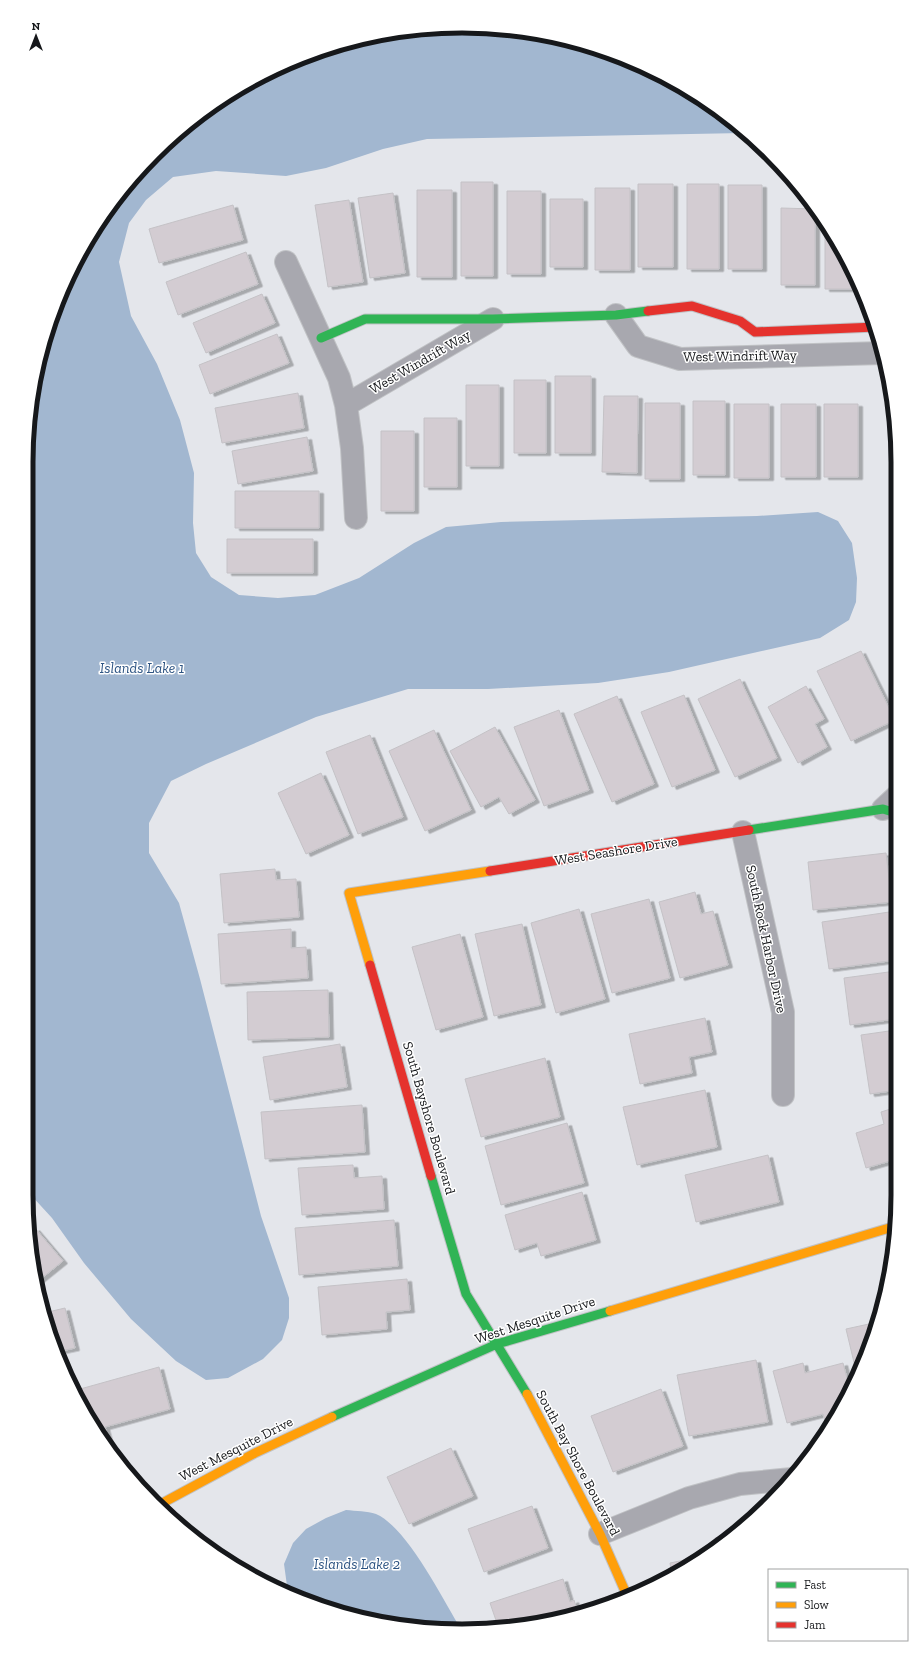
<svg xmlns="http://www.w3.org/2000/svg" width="924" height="1657" viewBox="0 0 924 1657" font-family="'Zilla Slab',serif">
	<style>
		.water { fill: #a2b7d0 }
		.building { fill: #d3ccd2; stroke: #c4c2c6; filter: url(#shadow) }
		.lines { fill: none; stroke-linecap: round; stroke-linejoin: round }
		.street-casing { stroke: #c0c2c5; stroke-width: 24 }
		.fast-casing { stroke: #c0c2c5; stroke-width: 11 }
		.slow-casing { stroke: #c0c2c5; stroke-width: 11 }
		.jam-casing { stroke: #c0c2c5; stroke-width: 11 }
		.street { stroke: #a8a8af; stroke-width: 22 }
		.fast { stroke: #30b455; stroke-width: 9 }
		.slow { stroke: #ff9f0a; stroke-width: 9 }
		.jam { stroke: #e5322d; stroke-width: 9 }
		.labels { text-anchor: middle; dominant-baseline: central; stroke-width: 3; stroke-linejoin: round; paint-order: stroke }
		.street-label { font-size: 14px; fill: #16181b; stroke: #fff }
		.water-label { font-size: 15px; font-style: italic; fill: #2c5382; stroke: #fff }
		.rim { fill: none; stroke: #16181b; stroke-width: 5 }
	</style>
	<defs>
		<filter id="shadow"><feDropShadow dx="4.5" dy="2.5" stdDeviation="0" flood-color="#0004"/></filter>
	</defs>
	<rect width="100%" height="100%" fill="#e4e6eb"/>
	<path class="water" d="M434,27L519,30L602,49L680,85L743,133L427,139L383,149L326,168L286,176L216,171L173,177L146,200L129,223L119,262L131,316L157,364L180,420L194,473L193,523L196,553L211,577L239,595L278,598L315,595L359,578L414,543L446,527L501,522L757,516L818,512L838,521L852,543L857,578L856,602L849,620L820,638L669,672L598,683L488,689H408L316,717L206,764L171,781L149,823V853L179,903L200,979L261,1216L289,1298V1318L282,1340L263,1359L228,1378L206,1380L176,1361L131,1319L84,1263L52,1218L30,1194L27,434L49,322L85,244L134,174L197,116L269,71L349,41Z
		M346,1510C356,1511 367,1511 376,1514C407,1527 443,1600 461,1629L405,1627L349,1616L288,1593L284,1564L293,1543L306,1529L326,1518Z"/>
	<path class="building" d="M461,182H493V276H461Z
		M638,184H673V267H638Z
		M687,184H719V269H687Z
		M728,185H762V269H728Z
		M595,188H630V270H595Z
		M417,190H452V277H417Z
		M507,191H541V274H507Z
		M393,193L405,273L370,278L358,198Z
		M550,199H583V267H550Z
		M349,200L363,282L328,287L315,205Z
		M233,205L243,240L159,263L149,229Z
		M781,208L815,209V285H781Z
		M825,220L857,285V289H825Z
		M246,252L258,284L178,315L166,282Z
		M262,294L275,323L206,353L193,323Z
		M277,334L289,363L210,394L199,365Z
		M555,376H591V453H555Z
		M514,380H546V453H514Z
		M466,385H499V466H466Z
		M298,393L304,428L222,443L215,408Z
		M604,396H638L637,473L602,472Z
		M693,401H725V475H693Z
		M645,403H680V479H645Z
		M734,404H769V478H734Z
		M781,404H816V477H781Z
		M824,404H858V477H824Z
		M424,418H457V487H424Z
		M381,431H414V511H381Z
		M307,437L313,471L238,484L232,451Z
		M235,491H319V528H235Z
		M227,539H313V573H227Z
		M861,651L895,720L851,741L817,671Z
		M740,679L777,758L735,777L698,699Z
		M806,686L824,719L815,724L827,747L798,763L768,707Z
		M684,695L715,770L672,787L641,712Z
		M617,696L654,784L612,802L574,714Z
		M559,710L589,790L544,806L514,727Z
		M495,727L535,800L509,814L499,797L481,807L450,751Z
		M434,730L471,810L425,831L389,751Z
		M370,735L403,817L358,834L326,752Z
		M321,773L349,835L306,854L278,793Z
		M886,853L892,902L813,910L808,862Z
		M275,869L276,880L296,879L299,917L224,923L220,874Z
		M695,892L701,914L713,911L728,965L680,978L659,902Z
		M649,899L670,978L612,993L591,914Z
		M579,909L605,999L556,1013L531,923Z
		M896,911V960L829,969L822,922Z
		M522,924L541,1005L494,1016L475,934Z
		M291,929V948L306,947L308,978L221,984L218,934Z
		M460,934L483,1017L436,1030L412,947Z
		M896,971V1019L850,1025L844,978Z
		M328,990L329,1037L248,1040L247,992Z
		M705,1018L712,1052L689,1057L692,1073L640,1084L629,1034Z
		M896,1030L897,1090L870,1094L861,1035Z
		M340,1044L347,1087L270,1100L263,1057Z
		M545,1058L560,1117L481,1137L465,1079Z
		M705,1090L717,1147L637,1165L623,1107Z
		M362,1105L365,1152L265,1159L261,1112Z
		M897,1107V1159L866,1168L856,1133L884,1124L881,1112Z
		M567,1123L584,1183L501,1205L485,1146Z
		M768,1155L779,1202L696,1222L685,1175Z
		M353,1165L354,1178L382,1176L384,1209L302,1215L298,1168Z
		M582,1192L596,1240L541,1256L537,1243L515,1250L505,1215Z
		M394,1220L398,1266L299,1275L295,1228Z
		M35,1228L63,1261L37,1282L30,1252V1233Z
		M407,1279L410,1310L386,1312L387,1329L322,1335L318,1287Z
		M65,1308L75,1348L56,1352L49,1335L44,1313Z
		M878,1322L875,1335L857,1375L846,1329Z
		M756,1360L768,1422L689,1436L677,1375Z
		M803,1363L805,1373L843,1363L850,1390L839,1413L829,1428H827L823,1414L787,1423L773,1371Z
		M159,1367L170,1409L105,1427L109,1442L105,1443L73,1391Z
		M661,1389L683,1446L613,1472L591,1416Z
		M451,1448L473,1496L409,1524L387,1477Z
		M532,1506L548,1548L484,1572L468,1529Z
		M734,1534L717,1546L715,1538Z
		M225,1551L231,1564L216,1555Z
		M704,1556L680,1572L672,1576L670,1563Z
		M563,1579L570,1602L574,1600L578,1613L547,1623L499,1629L490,1603Z"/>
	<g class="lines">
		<g class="street-casing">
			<path id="street" d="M286,262L339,378L346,405L352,448L356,518
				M616,315L638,346L680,359L882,353
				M346,405L493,319
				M883,809L896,797
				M743,832L783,1012V1095
				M600,1534L689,1498L740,1484L792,1479"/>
		</g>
		<g class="fast-casing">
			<path id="fast" d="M321,338L365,319H493L616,315L648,311
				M749,830L883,809L896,813
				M431,1176L466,1294L527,1394
				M332,1417L497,1344L610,1311"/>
		</g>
		<g class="slow-casing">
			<path id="slow" d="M370,965L349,893L490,871
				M610,1311L896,1226
				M527,1394L600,1534L628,1598
				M157,1506L255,1453L332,1417"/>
		</g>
		<g class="jam-casing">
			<path id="jam" d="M648,311L692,306L740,321L755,332L876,327
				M490,871L749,830
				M370,965L431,1176"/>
		</g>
		<use href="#street" class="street"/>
		<use href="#fast" class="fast"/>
		<use href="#slow" class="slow"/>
		<use href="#jam" class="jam"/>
	</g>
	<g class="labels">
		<g class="street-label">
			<text transform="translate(740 356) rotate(-1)">West Windrift Way</text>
			<text transform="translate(420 362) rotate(-30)">West Windrift Way</text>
			<text transform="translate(616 851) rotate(-9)">West Seashore Drive</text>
			<text transform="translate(766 939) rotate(78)">South Rock Harbor Drive</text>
			<text transform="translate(429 1118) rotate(74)">South Bayshore Boulevard</text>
			<text transform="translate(535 1320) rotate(-18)">West Mesquite Drive</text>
			<text transform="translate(236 1449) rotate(-27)">West Mesquite Drive</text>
			<text transform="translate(578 1463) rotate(62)">South Bay Shore Boulevard</text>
		</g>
		<g class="water-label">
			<text x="142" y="668">Islands Lake 1</text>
			<text x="357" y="1564">Islands Lake 2</text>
		</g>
	</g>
	<path d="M0 0H924V1657H0ZM462 33H462A429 429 0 0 1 891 462V1195A429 429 0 0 1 462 1624H462A429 429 0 0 1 33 1195V462A429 429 0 0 1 462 33Z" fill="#fff" fill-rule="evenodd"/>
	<path class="rim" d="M462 33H462A429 429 0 0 1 891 462V1195A429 429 0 0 1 462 1624H462A429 429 0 0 1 33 1195V462A429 429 0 0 1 462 33Z"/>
	<rect x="768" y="1569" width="140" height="72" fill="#ffffff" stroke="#a2a3a4"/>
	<rect x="776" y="1582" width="20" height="6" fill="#30b455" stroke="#a2a3a4"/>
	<text x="804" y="1589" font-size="12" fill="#16181b">Fast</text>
	<rect x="776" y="1602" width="20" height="6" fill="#ff9f0a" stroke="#a2a3a4"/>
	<text x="804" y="1609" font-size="12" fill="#16181b">Slow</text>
	<rect x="776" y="1622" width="20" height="6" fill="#e5322d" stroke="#a2a3a4"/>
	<text x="804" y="1629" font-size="12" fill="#16181b">Jam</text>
	<g transform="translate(36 36)" stroke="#ffffff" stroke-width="3" paint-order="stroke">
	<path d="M0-3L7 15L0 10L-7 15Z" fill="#16181b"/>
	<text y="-6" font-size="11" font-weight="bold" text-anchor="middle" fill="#16181b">N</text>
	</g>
</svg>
